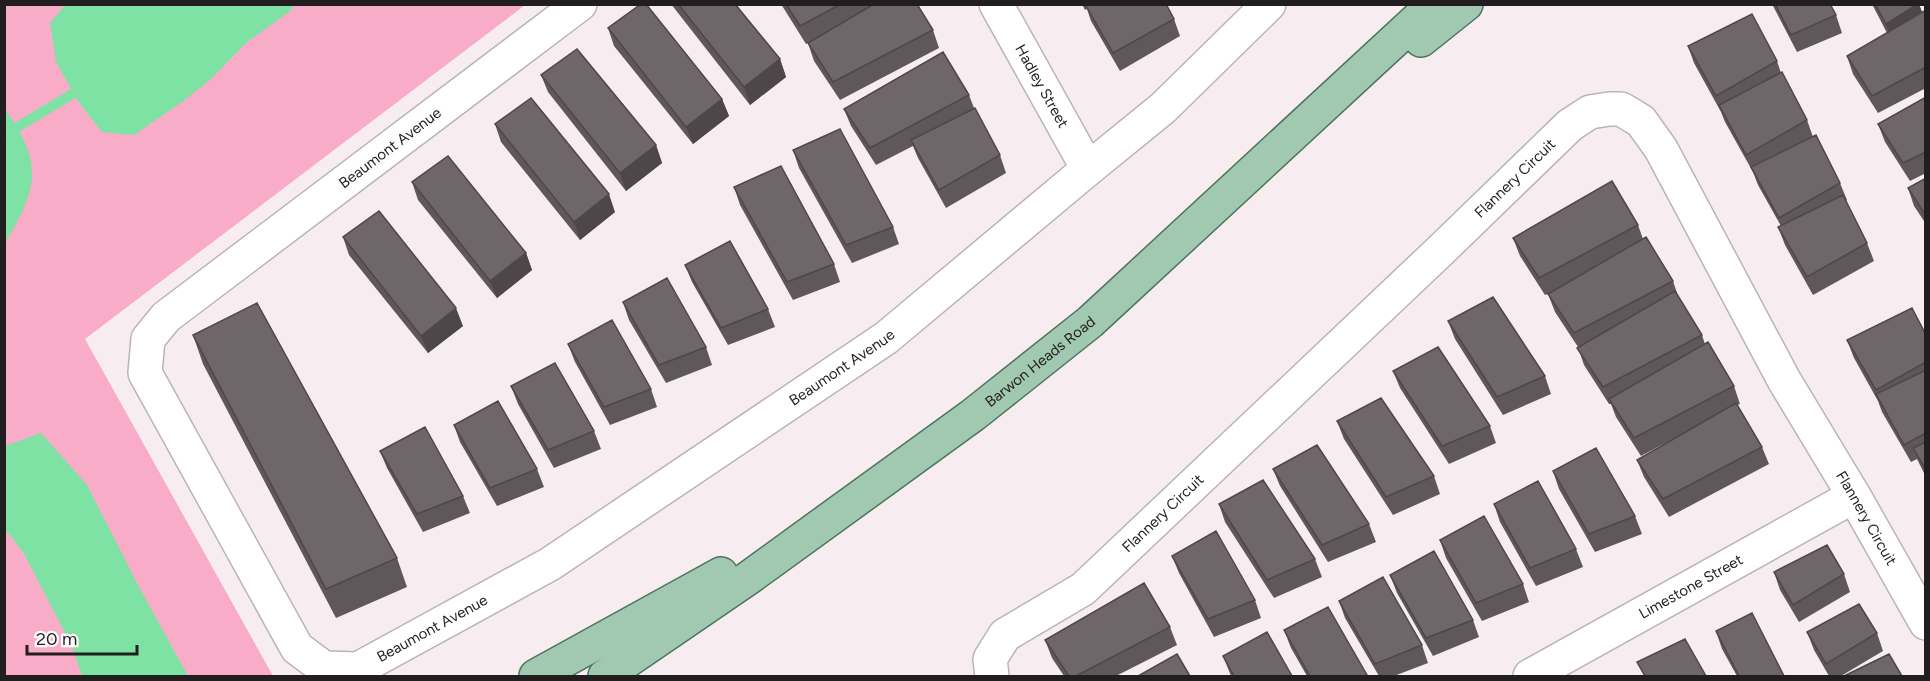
<svg xmlns="http://www.w3.org/2000/svg" width="1930" height="681" viewBox="0 0 1930 681" font-family="Figtree,sans-serif">
	<style>
		.green { fill: #f8acc7 }
		.water { fill: #7de2a4 }
		.lines { fill: none; stroke-linecap: round; stroke-linejoin: round }
		.stream { stroke: #7de2a4; stroke-width: 10 }
		.minor-casing { stroke: #bcb3b6; stroke-width: 36 }
		.major-casing { stroke: #4c755b; stroke-width: 36 }
		.minor { stroke: #fff; stroke-width: 33 }
		.major { stroke: #a1c8b0; stroke-width: 33 }
		.wall { fill: #5f585a }
		.shaded-wall { fill: #4e474a }
		.building { fill: #6f6669; stroke: #4e474a; stroke-width: 1.5 }
		.labels { text-anchor: middle; dominant-baseline: central; stroke-width: 6; stroke-linejoin: round; paint-order: stroke }
		.street-label { font-size: 15px; fill: #221e1f; stroke: #fefdfd }
	</style>
	<rect width="100%" height="100%" fill="#f7edf0"/>
	<path class="green" d="M4,5H525L85,339L273,676H5Z"/>
	<path class="water" d="M65,5V4L294,5L290,11L246,43L211,79L182,102L134,135L102,132L80,104L56,62L50,23Z
		M5,109C44,164 38,188 5,243Z
		M41,433L87,485L139,587L188,676H82L72,646L23,552L5,529V446Z"/>
	<g class="lines">
		<path class="stream" d="M4,135L84,87"/>
		<g class="minor-casing">
			<g id="minor">
				<path id="s1" d="M580,4L166,317L148,339L145,373L297,648L324,668L358,669L550,564L886,338L1088,169L1163,108L1269,4"/>
				<path id="s2" d="M996,4L1088,169"/>
				<path id="s3" d="M992,676L990,659L1005,635L1083,589L1440,251L1570,125L1590,112L1609,109H1621L1641,121L1661,149L1784,380L1854,496L1926,623"/>
				<path id="s4" d="M1530,676L1854,496"/>
			</g>
		</g>
		<g class="major-casing">
			<g id="major">
				<path d="M1421,40L1466,4"/>
				<path d="M536,676L721,574"/>
				<path id="s5" d="M605,676L747,579L973,415L1090,322L1434,4"/>
			</g>
		</g>
		<use href="#minor" class="minor"/>
		<use href="#major" class="major"/>
	</g>
	<path class="wall" d="M671,4H735L780,59L786,77L750,105Z
		M781,4H917L933,30L939,48L840,100L814,61L808,43L815,39L806,44Z
		M1082,4H1166L1174,19L1180,36L1120,71L1091,21L1087,9L1085,10Z
		M1772,4H1830L1836,15L1842,33L1797,52Z
		M1872,4H1919L1922,12L1926,10V88L1878,113L1853,74L1847,56L1887,33Z
		M608,28L722,99L729,116L693,144L614,46Z
		M1688,46L1777,61L1781,73L1807,120L1813,137L1840,183L1847,200L1846,201L1867,243L1874,261L1813,295L1785,245L1778,227L1781,226L1758,185L1753,172L1725,122L1721,112L1694,63Z
		M541,75L656,145L662,163L626,191L548,92Z
		M969,95L974,108L1000,155L1006,173L946,208L918,158L913,146L876,165L851,126L844,109Z
		M1926,97V173L1910,181L1885,142L1878,124Z
		M495,124L615,212L580,240L501,142Z
		M793,150L893,227L899,244L852,263L799,168Z
		M1926,178V224L1914,206L1908,188Z
		M412,182L526,253L532,270L497,298L418,200Z
		M734,187L834,264L840,282L793,300L740,205Z
		M1638,225L1643,239L1673,281L1678,296L1702,335L1705,344L1734,386L1740,404L1737,405L1762,447L1769,464L1669,517L1644,477L1637,460L1671,440L1641,456L1616,417L1611,404H1609L1584,365L1578,347L1555,312L1548,294L1551,293L1545,295L1520,256L1513,238Z
		M343,237L463,326L428,353L349,255Z
		M685,265L768,309L775,327L728,345L692,282Z
		M623,302L706,347L712,365L666,383L629,320Z
		M1448,321L1545,376L1551,394L1503,415L1455,339Z
		M193,335L397,558L407,587L336,618L203,364Z
		M1926,335V477L1917,459L1911,462L1882,412L1878,401L1854,358L1847,340Z
		M568,344L651,389L657,407L610,425L575,362Z
		M1393,371L1490,426L1496,443L1449,464L1400,388Z
		M511,386L594,431L601,449L554,468L518,404Z
		M1337,421L1434,476L1440,494L1393,515L1344,439Z
		M454,425L537,469L544,487L497,506L460,442Z
		M380,451L463,496L470,513L423,532L387,468Z
		M1273,469L1369,524L1376,542L1328,562L1280,486Z
		M1553,471L1635,516L1642,534L1595,552L1559,489Z
		M1219,504L1315,559L1322,577L1274,598L1225,522Z
		M1494,504L1576,549L1583,567L1536,586L1500,522Z
		M1440,540L1523,584L1529,602L1482,621L1446,558Z
		M1172,556L1255,600L1261,618L1214,637L1179,573Z
		M1774,572L1844,574L1850,592L1799,622L1780,590Z
		M1390,575L1473,620L1479,637L1433,656L1397,593Z
		M1339,601L1422,645L1428,663L1394,676H1379L1345,618Z
		M1328,607L1367,676H1307L1291,648L1284,630Z
		M1170,627L1177,645L1116,676H1064L1052,658L1045,640Z
		M1716,631L1784,676H1737L1722,649Z
		M1807,632L1877,633L1883,651L1841,676H1829L1814,650Z
		M1223,656L1292,676H1231Z"/>
	<path class="shaded-wall" d="M1918,4H1919L1925,22L1892,42L1886,24Z
		M780,59L786,77L750,105L744,87Z
		M722,99L729,116L693,144L686,127Z
		M656,145L662,163L626,191L620,173Z
		M609,194L615,212L580,240L574,222Z
		M526,253L532,270L497,298L490,281Z
		M456,308L463,326L428,353L421,336Z"/>
	<path class="building" d="M641,4H646L722,99L686,127L608,28Z
		M678,4H735L780,59L744,87Z
		M786,4H841L800,26Z
		M874,4H917L933,30L833,82L808,43Z
		M1085,4H1166L1174,19L1113,53Z
		M1775,4H1830L1836,15L1791,35Z
		M1875,4H1918L1886,24Z
		M1926,10V67L1872,96L1847,56Z
		M1752,14L1777,61L1716,96L1688,46Z
		M577,49L656,145L620,173L541,75Z
		M943,52L969,95L870,148L844,109Z
		M1782,72L1807,120L1746,155L1719,105Z
		M1926,97V152L1903,163L1878,124Z
		M531,98L609,194L574,222L495,124Z
		M975,108L1000,155L939,190L911,140Z
		M840,129L893,227L846,245L793,150Z
		M1816,135L1840,183L1779,218L1751,167Z
		M448,156L526,253L490,281L412,182Z
		M781,166L834,264L787,282L734,187Z
		M1926,178V216L1908,188Z
		M1612,181L1638,225L1539,278L1513,238Z
		M1843,195L1867,243L1807,277L1778,227Z
		M379,211L456,308L421,336L343,237Z
		M1646,237L1673,281L1574,333L1548,294Z
		M730,241L768,309L721,328L685,265Z
		M667,278L706,347L659,365L623,302Z
		M1675,291L1702,335L1603,387L1577,348Z
		M1493,297L1545,376L1497,397L1448,321Z
		M257,303L397,558L326,589L193,335Z
		M1912,308L1926,335V362L1876,390L1847,340Z
		M612,320L651,389L604,407L568,344Z
		M1708,342L1734,386L1634,438L1609,399Z
		M1438,347L1490,426L1442,446L1393,371Z
		M555,363L594,431L548,450L511,386Z
		M1926,370V433L1904,445L1876,394Z
		M1381,398L1434,476L1386,497L1337,421Z
		M498,401L537,469L490,488L454,425Z
		M1736,403L1762,447L1663,499L1637,460Z
		M425,427L463,496L417,514L380,451Z
		M1926,442V470L1913,448Z
		M1317,445L1369,524L1322,545L1273,469Z
		M1596,448L1635,516L1589,534L1553,471Z
		M1263,480L1315,559L1267,580L1219,504Z
		M1538,481L1576,549L1530,568L1494,504Z
		M1484,516L1523,584L1476,603L1440,540Z
		M1216,531L1255,600L1208,619L1172,556Z
		M1827,545L1844,574L1793,605L1774,572Z
		M1434,551L1473,620L1426,638L1390,575Z
		M1383,577L1422,645L1375,664L1339,601Z
		M1144,583L1170,627L1076,676H1069L1045,640Z
		M1859,604L1877,633L1826,664L1807,632Z
		M1328,607L1367,675L1363,676H1310L1284,630Z
		M1752,613L1784,676H1739L1716,631Z
		M1267,632L1292,676H1234L1223,656Z
		M1685,639L1706,676H1645L1637,662Z
		M1177,654L1190,676H1138Z
		M1889,654L1902,676H1844Z"/>
	<g class="labels">
		<g class="street-label">
			<text stroke="none"><textPath href="#s2" startOffset="94">Hadley Street</textPath></text>
			<text transform="translate(390 148) rotate(-37)">Beaumont Avenue</text>
			<text stroke="none"><textPath href="#s3" startOffset="732">Flannery Circuit</textPath></text>
			<text stroke="none"><textPath href="#s5" startOffset="537">Barwon Heads Road</textPath></text>
			<text stroke="none"><textPath href="#s1" startOffset="1534">Beaumont Avenue</textPath></text>
			<text stroke="none"><textPath href="#s3" startOffset="246">Flannery Circuit</textPath></text>
			<text stroke="none"><textPath href="#s3" startOffset="1344">Flannery Circuit</textPath></text>
			<text stroke="none"><textPath href="#s4" startOffset="184">Limestone Street</textPath></text>
			<text stroke="none"><textPath href="#s1" startOffset="1048">Beaumont Avenue</textPath></text>
		</g>
	</g>
	<rect width="1930" height="681" fill="none" stroke="#221e1f" stroke-width="12"/>
	<path d="M27 645v9h110v-9" fill="none" stroke="#221e1f" stroke-width="3"/>
	<text x="36" y="645" font-size="18" fill="#221e1f" stroke="#fefdfd" stroke-width="4.5" paint-order="stroke">20 m</text>
</svg>
